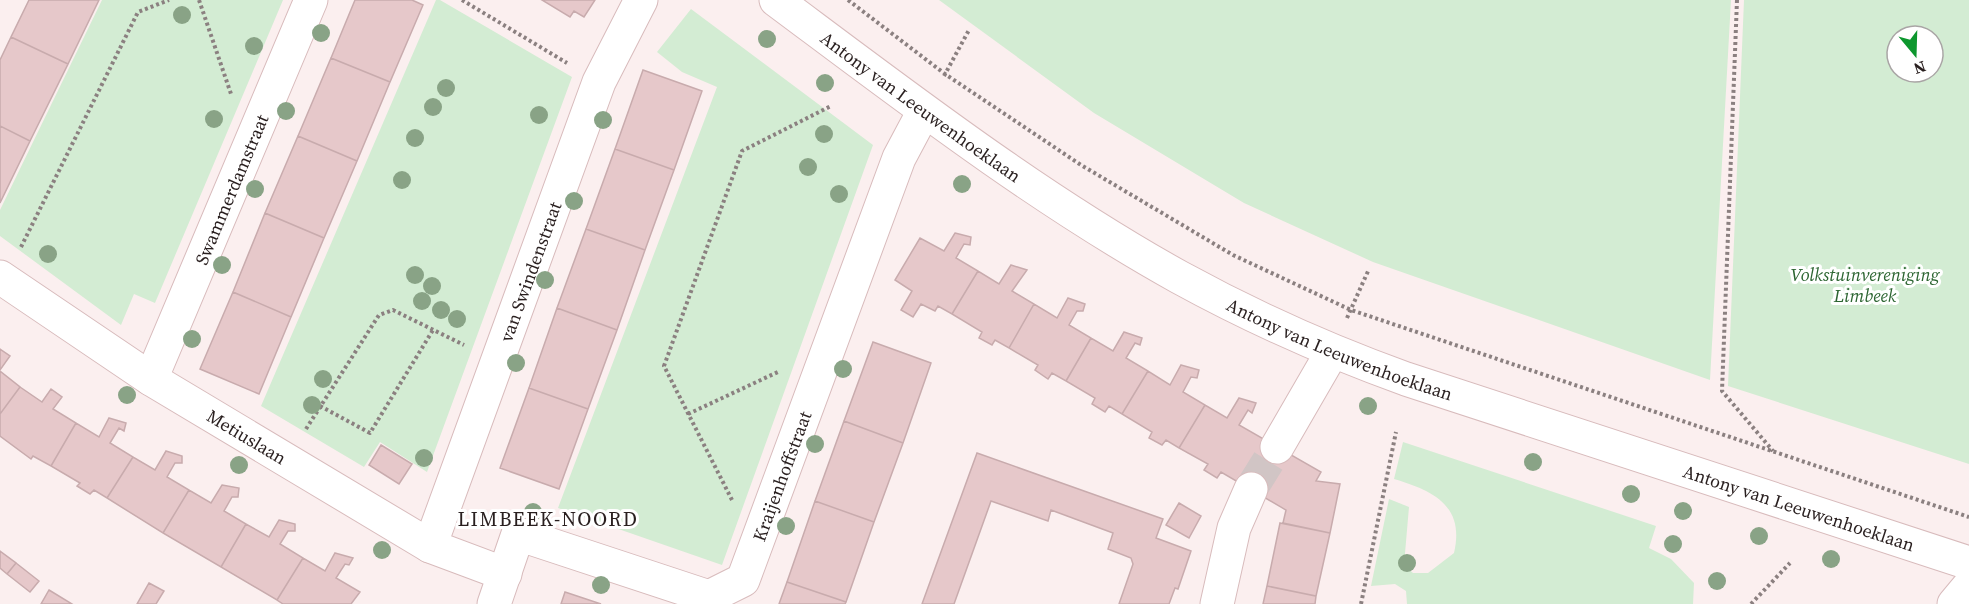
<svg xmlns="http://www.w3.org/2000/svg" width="1969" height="604" viewBox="0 0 1969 604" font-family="'Source Serif 4',serif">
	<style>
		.green { fill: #d3ecd3; fill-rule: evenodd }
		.building { fill: #e6c8ca; stroke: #c8abad; stroke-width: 1.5 }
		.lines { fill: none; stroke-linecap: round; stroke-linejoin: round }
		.minor-tunnel { stroke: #d1c5c5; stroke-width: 33; stroke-dasharray: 33 16; stroke-linecap: butt }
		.minor-casing { stroke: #d8bbbc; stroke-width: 35 }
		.tertiary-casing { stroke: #d8bbbc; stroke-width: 35 }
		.path { stroke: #8b8080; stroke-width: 4; stroke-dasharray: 3 3; stroke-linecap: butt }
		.minor { stroke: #fff; stroke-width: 33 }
		.tertiary { stroke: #fff; stroke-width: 33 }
		.tree { fill: #89a386 }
		.labels { text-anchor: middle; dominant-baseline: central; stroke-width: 6; stroke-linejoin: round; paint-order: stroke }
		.street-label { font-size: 18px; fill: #291f1f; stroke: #fff }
		.park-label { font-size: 18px; font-style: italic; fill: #2c6531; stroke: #fff }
		.neighbourhood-label { font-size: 20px; letter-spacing: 1.5px; fill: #291f1f; stroke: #fff }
	</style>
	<rect width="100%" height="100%" fill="#fbefef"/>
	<path class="green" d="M102,0H283L155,303L134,294L121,325L0,236V210Z
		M436,0H440L572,77L427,472L380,442L364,467L261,406Z
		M939,0H1731L1710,380L1373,262L1244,203L1094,113Z
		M1744,0H1969V464L1728,386ZM1897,36H1933V72H1897Z
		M691,9L873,145L722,565L558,508L717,87L682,72L657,52Z
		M1403,442L1656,526L1649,548L1671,559L1694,583L1693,604H1407L1406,591L1395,584L1371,586L1389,499L1409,507L1404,565L1413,573H1428L1454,553C1465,506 1434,491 1394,479Z"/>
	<path class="building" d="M29,0H99L68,64L11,37Z
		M355,0H412L423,5L390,82L331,58Z
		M542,0H595L584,17L574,11L570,17Z
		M11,37L68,64L30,141L0,126V60Z
		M331,58L390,82L357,161L298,136Z
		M643,70L702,91L674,170L615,149Z
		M0,126L30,141L0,203Z
		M298,136L357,161L324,238L265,213Z
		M615,149L674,170L645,250L586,229Z
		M265,213L324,238L291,317L233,292Z
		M586,229L645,250L617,330L557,308Z
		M955,233L971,237L970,245L964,244L956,258L978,271L952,314L938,306L935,311L921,304L913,317L901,310L912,291L895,280L920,238L944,251Z
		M1011,265L1027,270L1012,291L1034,304L1009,348L995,340L992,345L979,338L982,332L952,314L978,271L999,284Z
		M233,292L291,317L259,394L200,369Z
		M1068,298L1085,304L1083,311H1077L1069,325L1091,338L1066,381L1052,373L1048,379L1035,370L1038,365L1009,348L1034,304L1057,318Z
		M557,308L617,330L588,409L529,388Z
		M1124,332L1142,338L1140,345L1135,343L1126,358L1148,371L1122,414L1109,406L1105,412L1092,404L1095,398L1066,381L1091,338L1113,351Z
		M873,342L931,363L903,443L844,421Z
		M0,349L10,356L0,370Z
		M1181,365L1199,370L1197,378L1191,377L1183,392L1205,405L1179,448L1166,440L1162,445L1149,438L1152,432L1122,414L1148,371L1170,385Z
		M0,371L20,387L0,414Z
		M20,387L42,402L51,389L62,397L53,409L76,423L51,466L33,456L31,459L0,436V414Z
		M529,388L588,409L559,489L500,468Z
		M1239,398L1256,403L1252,413L1248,410L1239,425L1321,472L1316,481L1340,484L1330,533L1283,523L1286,510L1221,472L1217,478L1204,470L1208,464L1179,448L1205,405L1227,418Z
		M109,418L126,423L124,431L119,428L110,443L133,457L107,498L94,490L90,494L77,486L80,483L51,466L76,423L99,437Z
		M844,421L903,443L874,522L815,501Z
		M381,445L412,464L399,484L369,465Z
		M166,451L182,456V463H175L167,477L189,490L163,533L107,498L133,457L155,470Z
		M977,453L1163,519L1156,538L1191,551L1178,589L1175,588L1169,604H1119L1133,564L1131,558L1108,549L1113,533L1051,510L1048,521L991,501L954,604H922Z
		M222,485L239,488L238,497H232L224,511L246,524L221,567L163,533L189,490L211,503Z
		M815,501L874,522L846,602L787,582Z
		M1179,503L1201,516L1189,538L1166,525Z
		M279,520L295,524V531H288L280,544L303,558L277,600L221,567L246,524L269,537Z
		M1280,523L1330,533L1316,596L1267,586Z
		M0,551L16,563L7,574L0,568Z
		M335,553L353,558L349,565L345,564L336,578L360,592L351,604H283L277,600L303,558L325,571Z
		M16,563L39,581L30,592L7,574Z
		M787,582L846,602L845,604H779Z
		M149,583L164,591L156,604H137Z
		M1267,586L1316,596L1315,604H1263Z
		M49,590L72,604H41Z
		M565,592L601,604H561Z"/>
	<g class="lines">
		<path class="minor-tunnel" d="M1251,489L1277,447"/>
		<g class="minor-casing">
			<g id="minor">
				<path id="s1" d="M0,277L151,379L430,546L505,574"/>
				<path id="s2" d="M151,379L311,0"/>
				<path d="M1277,447L1332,352"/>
				<path id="s3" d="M430,546L599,82L641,0"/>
				<path id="s4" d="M494,604L518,534L709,597L743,580L899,158L924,111"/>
				<path d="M1217,604L1234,528L1251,489"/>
				<path d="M1954,604L1969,586"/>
			</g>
		</g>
		<g class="tertiary-casing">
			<g id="tertiary">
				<path id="s5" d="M776,0C906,97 1037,198 1179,277C1252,317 1328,351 1406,379L1969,563"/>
			</g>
		</g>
		<path class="path" d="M199,0L231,94
			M462,0L567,63
			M848,0L945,74L1081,165L1233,255L1351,310L1969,517
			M1737,0L1722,391L1773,451
			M944,76L969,30
			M21,247L138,12L169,0
			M1347,318L1369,269
			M320,406L370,433L433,330
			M688,414L780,371
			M306,429L379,315L393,310L464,345
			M732,500L664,366L742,151L831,106
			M1361,604L1396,432
			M1751,604L1790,563"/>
		<use href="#minor" class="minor"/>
		<use href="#tertiary" class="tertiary"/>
	</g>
	<g class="tree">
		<circle cx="182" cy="15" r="9"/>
		<circle cx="321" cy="33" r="9"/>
		<circle cx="767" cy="39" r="9"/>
		<circle cx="254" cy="46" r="9"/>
		<circle cx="825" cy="83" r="9"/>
		<circle cx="446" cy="88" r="9"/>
		<circle cx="433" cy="107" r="9"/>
		<circle cx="286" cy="111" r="9"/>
		<circle cx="539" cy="115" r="9"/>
		<circle cx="214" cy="119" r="9"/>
		<circle cx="603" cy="120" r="9"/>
		<circle cx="824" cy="134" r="9"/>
		<circle cx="415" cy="138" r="9"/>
		<circle cx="808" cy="167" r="9"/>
		<circle cx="402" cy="180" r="9"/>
		<circle cx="962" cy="184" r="9"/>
		<circle cx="255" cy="189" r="9"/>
		<circle cx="839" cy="194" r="9"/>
		<circle cx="574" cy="201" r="9"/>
		<circle cx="48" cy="254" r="9"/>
		<circle cx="222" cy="265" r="9"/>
		<circle cx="415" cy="275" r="9"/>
		<circle cx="545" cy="280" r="9"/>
		<circle cx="432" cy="286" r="9"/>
		<circle cx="422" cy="301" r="9"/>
		<circle cx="441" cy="310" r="9"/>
		<circle cx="457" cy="319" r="9"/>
		<circle cx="192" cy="339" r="9"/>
		<circle cx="516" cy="363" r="9"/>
		<circle cx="843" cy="369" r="9"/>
		<circle cx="323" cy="379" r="9"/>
		<circle cx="127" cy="395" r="9"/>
		<circle cx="312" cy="405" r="9"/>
		<circle cx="1368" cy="406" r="9"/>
		<circle cx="815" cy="444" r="9"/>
		<circle cx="424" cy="458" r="9"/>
		<circle cx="1533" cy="462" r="9"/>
		<circle cx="239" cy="465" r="9"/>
		<circle cx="1631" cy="494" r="9"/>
		<circle cx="1683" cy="511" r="9"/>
		<circle cx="533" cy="512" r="9"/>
		<circle cx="786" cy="526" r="9"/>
		<circle cx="1759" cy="536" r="9"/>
		<circle cx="1673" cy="544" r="9"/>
		<circle cx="382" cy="550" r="9"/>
		<circle cx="1831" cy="559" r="9"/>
		<circle cx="1407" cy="563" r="9"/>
		<circle cx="1717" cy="581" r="9"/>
		<circle cx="601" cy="585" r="9"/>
	</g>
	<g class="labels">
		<g class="street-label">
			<text stroke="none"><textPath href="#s5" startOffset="180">Antony van Leeuwenhoeklaan</textPath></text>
			<text stroke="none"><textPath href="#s2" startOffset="206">Swammerdamstraat</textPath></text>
			<text stroke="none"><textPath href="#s3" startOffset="292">van Swindenstraat</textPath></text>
			<text stroke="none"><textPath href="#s5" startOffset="666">Antony van Leeuwenhoeklaan</textPath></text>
			<text stroke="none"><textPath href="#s1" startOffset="294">Metiuslaan</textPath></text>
			<text stroke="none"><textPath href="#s4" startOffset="424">Kraijenhoffstraat</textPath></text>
			<text stroke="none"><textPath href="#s5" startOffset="1152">Antony van Leeuwenhoeklaan</textPath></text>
		</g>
		<g class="park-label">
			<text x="1865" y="274">Volkstuinvereniging<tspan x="1865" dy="21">Limbeek</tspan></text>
		</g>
		<g class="neighbourhood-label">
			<text x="548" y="519">LIMBEEK-NOORD</text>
		</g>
	</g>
	<g transform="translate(1915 54) rotate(161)"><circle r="28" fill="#ffffff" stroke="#a9a5a5" stroke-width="1.5"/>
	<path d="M0-4.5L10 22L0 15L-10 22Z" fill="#0d972e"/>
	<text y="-9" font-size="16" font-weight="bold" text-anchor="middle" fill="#291f1f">N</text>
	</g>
</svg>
